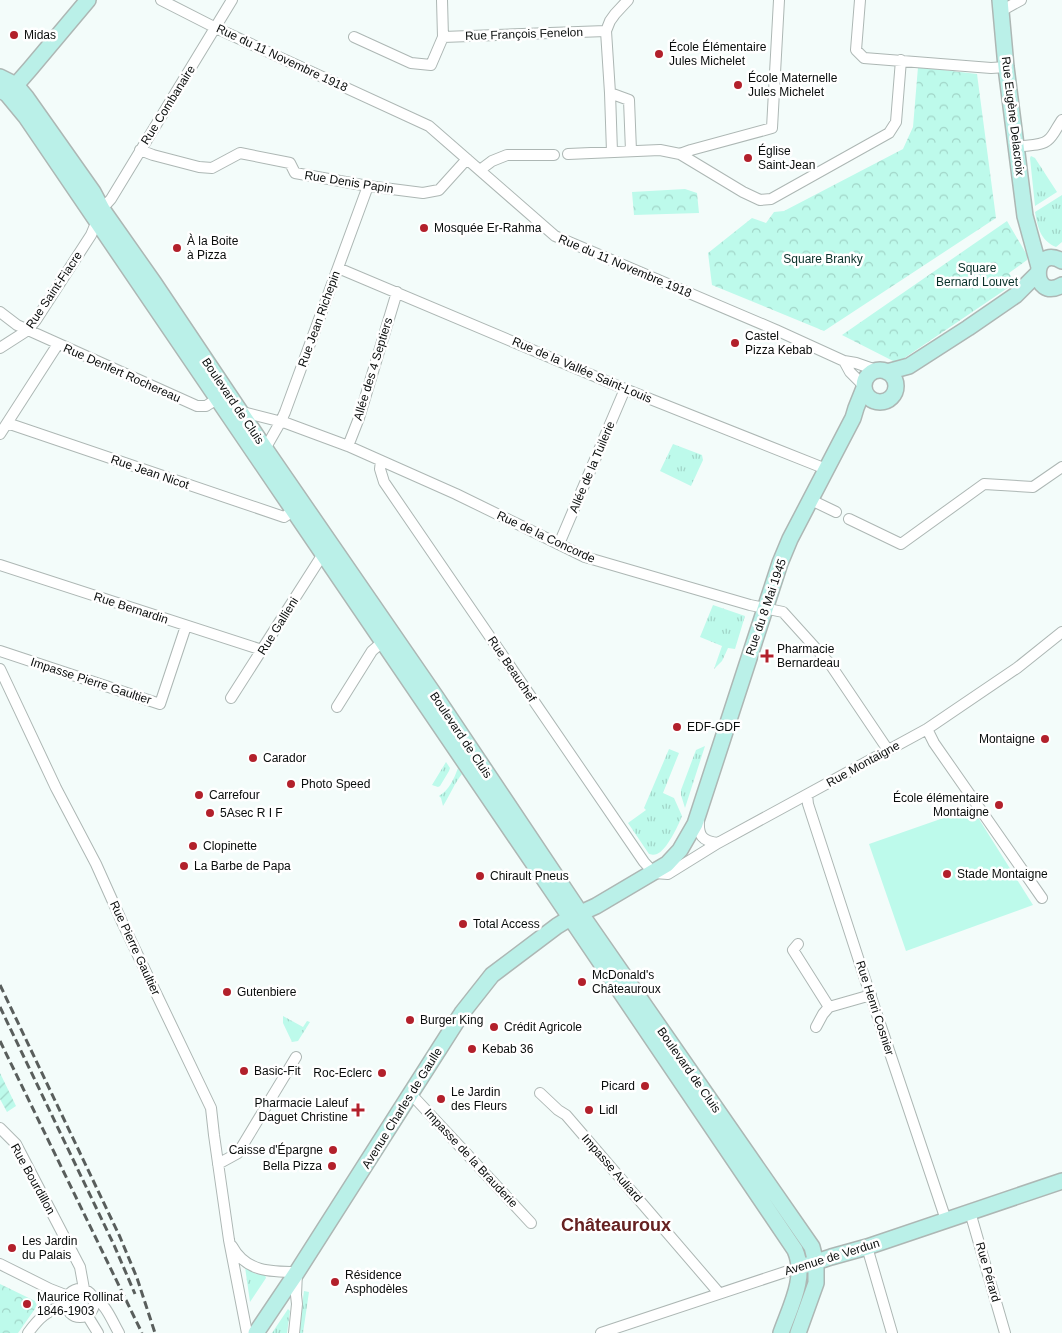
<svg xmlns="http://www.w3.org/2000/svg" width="1062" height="1333" viewBox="0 0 1062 1333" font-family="Arial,sans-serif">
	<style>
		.grass { fill: url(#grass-tufts) }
		.park { fill: url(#park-crowns) }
		.garden { fill: url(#garden-furrows) }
		.pitch { fill: #bdfaeb }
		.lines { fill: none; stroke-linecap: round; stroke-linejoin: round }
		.street-casing { stroke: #adb7b4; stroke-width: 12 }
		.secondary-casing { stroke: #adb7b4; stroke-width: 18 }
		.street { stroke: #fff; stroke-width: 10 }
		.secondary { stroke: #baf0e8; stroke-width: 15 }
		.rail { stroke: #595e5c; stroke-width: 3; stroke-dasharray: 8 4; stroke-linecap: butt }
		.poi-dot { fill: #b2202b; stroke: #fff; stroke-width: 2 }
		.labels { text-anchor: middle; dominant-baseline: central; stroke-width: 5; stroke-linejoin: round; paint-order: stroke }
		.street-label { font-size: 12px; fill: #090c0b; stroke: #fff }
		.poi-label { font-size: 12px; fill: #090c0b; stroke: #fff; text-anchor: start }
		.park-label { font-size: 12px; fill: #083029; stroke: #fff }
		.district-label { font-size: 18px; font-weight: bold; fill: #662121; stroke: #fff }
	</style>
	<defs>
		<pattern id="grass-tufts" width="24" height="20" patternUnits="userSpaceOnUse" patternTransform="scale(1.25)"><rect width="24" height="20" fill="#bdfaeb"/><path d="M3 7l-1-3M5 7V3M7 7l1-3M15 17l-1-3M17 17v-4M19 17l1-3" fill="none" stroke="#a1d5c8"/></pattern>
		<pattern id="park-crowns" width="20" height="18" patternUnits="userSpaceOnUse" patternTransform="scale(1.25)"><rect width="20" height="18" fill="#bdfaeb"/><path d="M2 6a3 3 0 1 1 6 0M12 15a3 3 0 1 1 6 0" fill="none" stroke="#a1d5c8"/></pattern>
		<pattern id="garden-furrows" width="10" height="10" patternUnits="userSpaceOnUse" patternTransform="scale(1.25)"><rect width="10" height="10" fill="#bdfaeb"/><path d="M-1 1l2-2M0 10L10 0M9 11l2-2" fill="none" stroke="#a1d5c8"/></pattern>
	</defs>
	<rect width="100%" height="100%" fill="#f3fcfa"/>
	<path class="grass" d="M1031,156L1035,158L1057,192L1035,206L1030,158Z
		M1062,195V242L1056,247C1040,240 1038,228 1035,212Z
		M673,444L702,455L703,460L691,486L660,471Z
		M713,605L745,616L735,649L728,648L722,661L714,669L722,646L700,637Z
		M705,746L685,808L681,795V790L696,750Z
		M669,749L679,753L663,793L674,798L682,816C678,826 667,850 657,854C654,855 653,855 649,854L628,823L646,810L644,808Z
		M446,762L450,768L449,771L440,786L438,787L432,785Z
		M458,768L462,774C454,784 450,795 443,806L441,798L439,796C449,790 454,779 458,768Z
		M283,1016L303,1027L307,1021L310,1022L298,1041L292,1042L283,1023Z
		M245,1267L256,1274L265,1275L266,1278L250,1302Z
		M304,1291L309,1292L303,1333H298Z
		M288,1309L290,1311L287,1333H272Z"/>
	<path class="park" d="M918,67L977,74L996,218L824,331L712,285L708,253L752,218L766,223L774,212L784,211L903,149L913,127Z
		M685,189L697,193L699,213L634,215L632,192Z
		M1007,221L1027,255V260L1009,273L1015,283L897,363L842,335Z
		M0,1284L35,1301L37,1306L18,1333H0Z"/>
	<path class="garden" d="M0,1073L16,1106L7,1112L0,1099Z"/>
	<path class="pitch" d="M972,808L1033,905L906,951L869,844Z"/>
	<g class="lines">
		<g class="street-casing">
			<path id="street" d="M161,0L216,28L429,126L555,236L776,330L844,361L856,363L876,370
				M860,0L856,50L864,58L991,68L1006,67
				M1001,11L1021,0
				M354,37L411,63L431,65L443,37L442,0
				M443,37L606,31
				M610,93L629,100L631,151
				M1016,147C1025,145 1042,146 1048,140C1053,137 1058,125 1062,120
				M140,150L153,155L199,167L212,168L240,153L290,163L295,173L368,186L423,193L439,190L467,159
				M612,152L610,93L606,31L610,21L615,14L628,0
				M568,154L660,150L680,154L743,192L760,200L771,199L889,133L896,122L901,60
				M680,154L691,150L772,128L779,0
				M480,170L492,161L507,155H554
				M338,268L625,389L826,469
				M0,312L17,325L28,330L197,406H206L217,399
				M0,348L28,330L36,320L91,235L102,209L111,199L232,0
				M844,361L850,372L864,386
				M239,411L286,423L348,446L456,494L585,557L750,605L783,612L830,664L888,750
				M7,423L284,517L293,511
				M0,434L58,344
				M348,446L359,418L397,292
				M265,449L281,421L285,412L368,186
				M381,461L380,469L384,482L644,862L654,873L668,874L718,843L927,729L1017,668L1062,632
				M811,500L836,512
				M849,519L901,544L984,484L1033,487L1062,467
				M559,544L625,389
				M0,565L262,650
				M0,651L160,704L186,626
				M0,669L56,788L96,864L122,922L211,1108L214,1135L229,1240L247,1333
				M231,698L323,554
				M337,707L372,651L387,638
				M927,729L934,743L1042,898
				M807,795L808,804L863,973L946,1220
				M699,819C698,836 702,841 718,843
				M798,944L793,950L829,1007L871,995
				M816,1027L823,1014L829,1007
				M540,1093L558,1110L566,1115L719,1293
				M411,1094L531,1223
				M0,1128L16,1144L80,1267L84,1289
				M218,1164L238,1153L296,1057
				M970,1212L1005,1333
				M232,1246C246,1272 271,1272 297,1272L296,1295L297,1304L294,1333
				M867,1247L892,1333
				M0,1264L50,1289L68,1296
				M66 1303a14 14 0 1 1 28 0a14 14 0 1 1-28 0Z
				M92,1296C106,1304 111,1319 119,1333
				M87,1315L98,1333
				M28,1333C41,1315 46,1313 66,1303
				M601,1333L800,1267"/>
		</g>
		<g class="secondary-casing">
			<path id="secondary" d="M1000,0L1006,67L1025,216L1039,267
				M0,77L16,85L26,97L93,192L102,209L154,283L268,453L436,697L581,914L812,1247L816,1263V1283L798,1333
				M0,90L7,94L26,117L557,898L795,1250C807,1277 790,1307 781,1333
				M9,93L30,69L88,0
				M1062,261C1031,243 1030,303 1062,285
				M864 386a16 16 0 1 1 32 0a16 16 0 1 1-32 0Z
				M887,372L909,366L968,328L1016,295L1038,273
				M807,1265L831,1257L867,1247L1062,1181
				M256,1333L297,1272L462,1013L492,975L557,926L570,918L596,906L667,864L680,850L695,824L780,563L790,539L853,418L856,408L864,388"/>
		</g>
		<use href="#street" class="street"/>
		<use href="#secondary" class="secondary"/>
		<path class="rail" d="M0,985L120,1237L137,1278L155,1333
			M0,1007L114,1245L135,1294
			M0,1041L142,1333"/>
	</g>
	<g class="poi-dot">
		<circle cx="14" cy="35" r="5"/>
		<circle cx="659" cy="54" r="5"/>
		<circle cx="738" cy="85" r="5"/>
		<circle cx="748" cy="158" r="5"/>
		<circle cx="424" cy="228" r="5"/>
		<circle cx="177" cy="248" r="5"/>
		<circle cx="735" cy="343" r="5"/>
		<path d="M764.5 648.5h5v5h5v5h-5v5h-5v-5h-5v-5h5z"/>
		<circle cx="677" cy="727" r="5"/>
		<circle cx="1045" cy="739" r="5"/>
		<circle cx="253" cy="758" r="5"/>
		<circle cx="291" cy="784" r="5"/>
		<circle cx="199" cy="795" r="5"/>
		<circle cx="999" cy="805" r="5"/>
		<circle cx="210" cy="813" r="5"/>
		<circle cx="193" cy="846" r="5"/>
		<circle cx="184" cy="866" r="5"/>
		<circle cx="947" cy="874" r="5"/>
		<circle cx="480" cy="876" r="5"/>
		<circle cx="463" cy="924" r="5"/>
		<circle cx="582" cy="982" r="5"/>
		<circle cx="227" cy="992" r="5"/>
		<circle cx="410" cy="1020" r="5"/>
		<circle cx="494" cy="1027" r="5"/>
		<circle cx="472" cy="1049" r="5"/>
		<circle cx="244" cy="1071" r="5"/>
		<circle cx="382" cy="1073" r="5"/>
		<circle cx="645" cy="1086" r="5"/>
		<circle cx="441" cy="1099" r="5"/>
		<path d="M355.5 1102.5h5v5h5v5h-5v5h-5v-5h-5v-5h5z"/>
		<circle cx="589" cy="1110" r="5"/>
		<circle cx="333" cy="1150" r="5"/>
		<circle cx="332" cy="1166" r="5"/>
		<circle cx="12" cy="1248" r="5"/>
		<circle cx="335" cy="1282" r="5"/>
		<circle cx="27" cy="1304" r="5"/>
	</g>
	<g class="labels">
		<g class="street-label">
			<text transform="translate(524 34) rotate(-2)">Rue François Fenelon</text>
			<text transform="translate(282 58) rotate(25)">Rue du 11 Novembre 1918</text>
			<text transform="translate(168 105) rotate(-58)">Rue Combanaire</text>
			<text transform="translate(1013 116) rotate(83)">Rue Eugène Delacroix</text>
			<text transform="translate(349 182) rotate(9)">Rue Denis Papin</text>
			<text transform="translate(625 266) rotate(23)">Rue du 11 Novembre 1918</text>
			<text transform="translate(54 290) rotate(-56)">Rue Saint-Fiacre</text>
			<text transform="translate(319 319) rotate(-70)">Rue Jean Richepin</text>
			<text transform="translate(373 369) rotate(-73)">Allée des 4 Septiers</text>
			<text transform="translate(582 370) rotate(23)">Rue de la Vallée Saint-Louis</text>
			<text transform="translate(122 373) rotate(24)">Rue Denfert Rochereau</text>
			<text transform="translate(233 401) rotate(56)">Boulevard de Cluis</text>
			<text transform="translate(592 467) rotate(-67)">Allée de la Tuilerie</text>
			<text transform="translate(150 472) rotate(19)">Rue Jean Nicot</text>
			<text transform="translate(546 537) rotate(25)">Rue de la Concorde</text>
			<text transform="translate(766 607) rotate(-71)">Rue du 8 Mai 1945</text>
			<text transform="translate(131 608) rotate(18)">Rue Bernardin</text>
			<text transform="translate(278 626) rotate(-58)">Rue Gallieni</text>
			<text transform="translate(512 669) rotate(56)">Rue Beauchef</text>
			<text transform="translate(91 681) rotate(18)">Impasse Pierre Gaultier</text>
			<text transform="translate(461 735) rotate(56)">Boulevard de Cluis</text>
			<text transform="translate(863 764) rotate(-29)">Rue Montaigne</text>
			<text transform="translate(135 948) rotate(65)">Rue Pierre Gaultier</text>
			<text transform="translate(875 1008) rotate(72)">Rue Henri Cosnier</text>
			<text transform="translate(689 1070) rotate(55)">Boulevard de Cluis</text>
			<text transform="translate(402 1108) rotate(-58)">Avenue Charles de Gaulle</text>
			<text transform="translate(471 1158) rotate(47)">Impasse de la Brauderie</text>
			<text transform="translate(612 1168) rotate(49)">Impasse Auliard</text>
			<text transform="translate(33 1179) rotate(61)">Rue Bourdillon</text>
			<text transform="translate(832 1257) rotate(-17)">Avenue de Verdun</text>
			<text transform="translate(988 1272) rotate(74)">Rue Pérard</text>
		</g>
		<g class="poi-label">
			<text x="24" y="35">Midas</text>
			<text x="669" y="47">École Élémentaire<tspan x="669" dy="14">Jules Michelet</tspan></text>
			<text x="748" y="78">École Maternelle<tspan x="748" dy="14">Jules Michelet</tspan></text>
			<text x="758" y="151">Église<tspan x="758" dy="14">Saint-Jean</tspan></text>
			<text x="434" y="228">Mosquée Er-Rahma</text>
			<text x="187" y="241">À la Boite<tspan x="187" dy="14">à Pizza</tspan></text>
			<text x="745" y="336">Castel<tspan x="745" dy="14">Pizza Kebab</tspan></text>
			<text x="777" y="649">Pharmacie<tspan x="777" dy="14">Bernardeau</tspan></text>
			<text x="687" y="727">EDF-GDF</text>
			<text x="1035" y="739" text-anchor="end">Montaigne</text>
			<text x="263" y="758">Carador</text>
			<text x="301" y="784">Photo Speed</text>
			<text x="209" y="795">Carrefour</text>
			<text x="989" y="798" text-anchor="end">École élémentaire<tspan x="989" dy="14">Montaigne</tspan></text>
			<text x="220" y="813">5Asec R I F</text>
			<text x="203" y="846">Clopinette</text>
			<text x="194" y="866">La Barbe de Papa</text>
			<text x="957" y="874">Stade Montaigne</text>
			<text x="490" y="876">Chirault Pneus</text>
			<text x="473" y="924">Total Access</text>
			<text x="592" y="975">McDonald's<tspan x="592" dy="14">Châteauroux</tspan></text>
			<text x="237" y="992">Gutenbiere</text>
			<text x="420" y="1020">Burger King</text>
			<text x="504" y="1027">Crédit Agricole</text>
			<text x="482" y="1049">Kebab 36</text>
			<text x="254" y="1071">Basic-Fit</text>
			<text x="372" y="1073" text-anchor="end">Roc-Eclerc</text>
			<text x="635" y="1086" text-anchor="end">Picard</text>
			<text x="451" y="1092">Le Jardin<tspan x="451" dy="14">des Fleurs</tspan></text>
			<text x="348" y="1103" text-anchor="end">Pharmacie Laleuf<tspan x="348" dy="14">Daguet Christine</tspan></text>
			<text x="599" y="1110">Lidl</text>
			<text x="323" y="1150" text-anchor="end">Caisse d'Épargne</text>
			<text x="322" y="1166" text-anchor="end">Bella Pizza</text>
			<text x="22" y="1241">Les Jardin<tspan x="22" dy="14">du Palais</tspan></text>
			<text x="345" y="1275">Résidence<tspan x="345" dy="14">Asphodèles</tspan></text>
			<text x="37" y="1297">Maurice Rollinat<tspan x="37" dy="14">1846-1903</tspan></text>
		</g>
		<g class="park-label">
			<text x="823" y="259">Square Branky</text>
			<text x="977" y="268">Square<tspan x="977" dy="14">Bernard Louvet</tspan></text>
		</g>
		<g class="district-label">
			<text x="616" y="1225">Châteauroux</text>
		</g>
	</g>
</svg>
